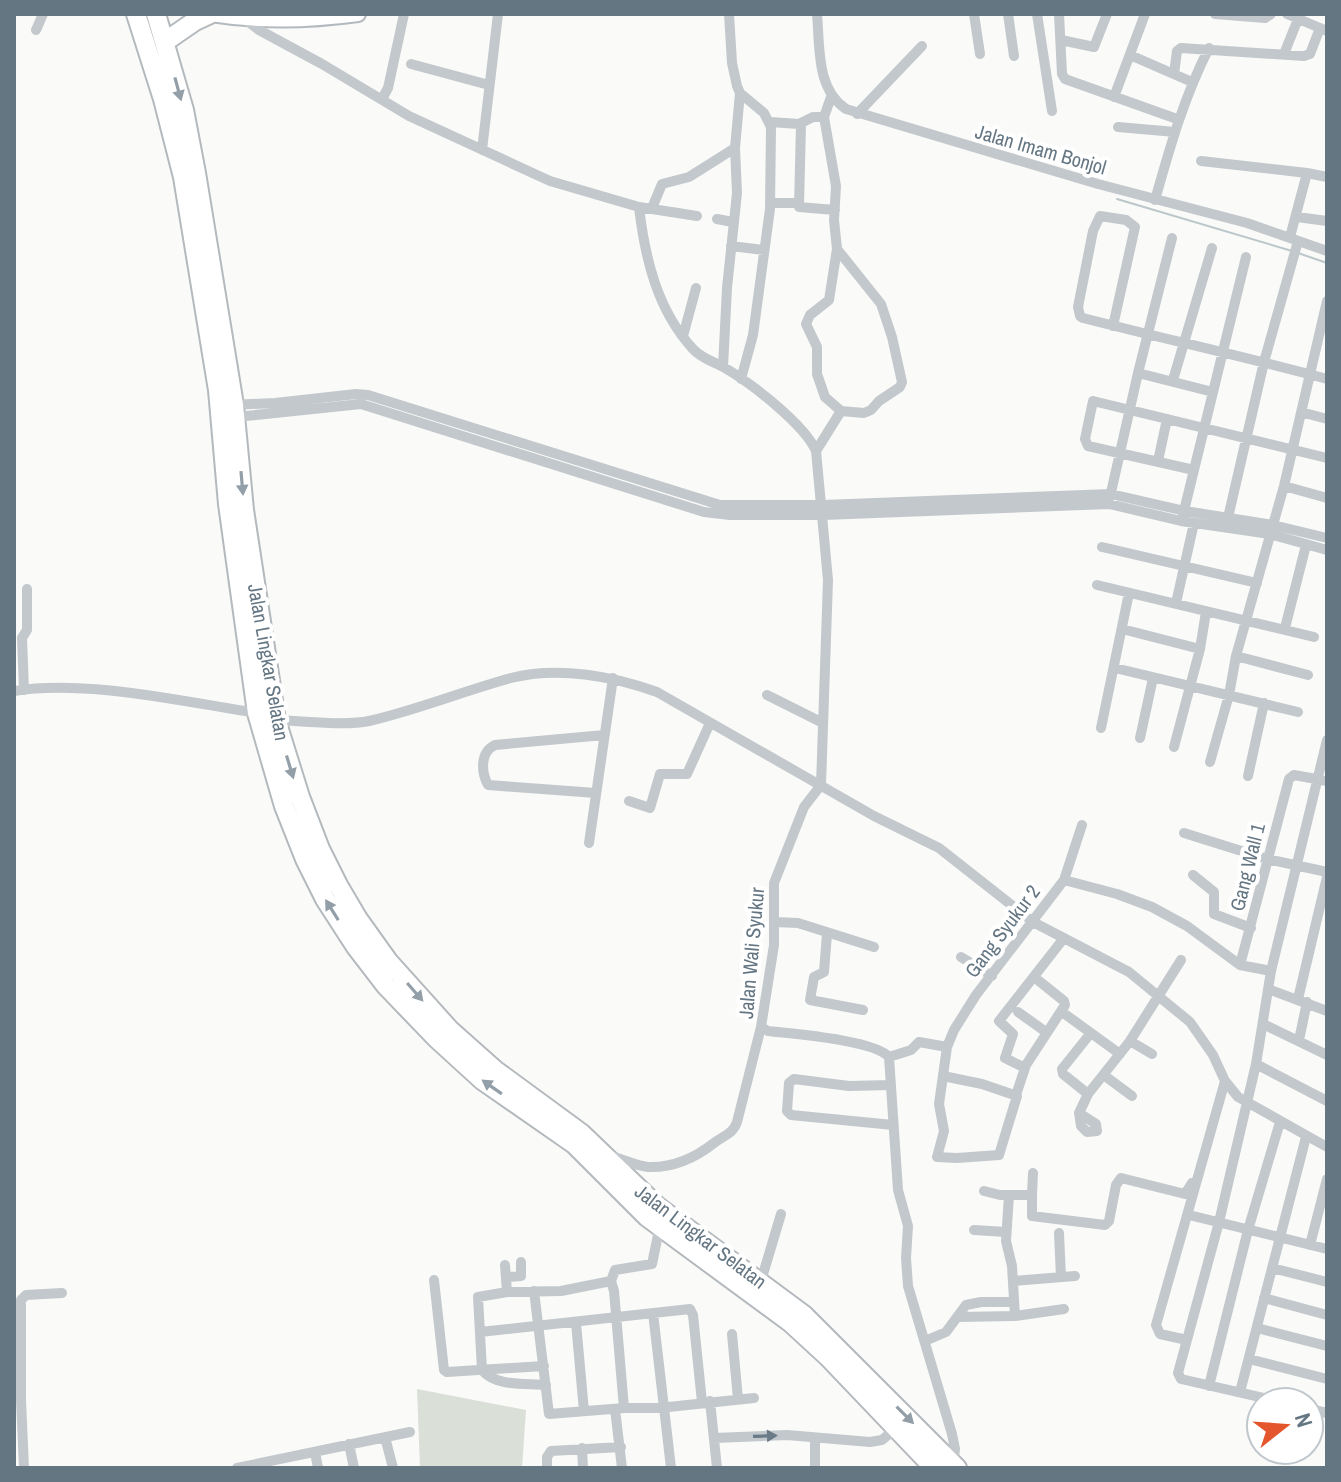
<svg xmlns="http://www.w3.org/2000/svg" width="1341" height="1482" viewBox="0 0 1341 1482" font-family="'Archivo Narrow',sans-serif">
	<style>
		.green { fill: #dadfd7 }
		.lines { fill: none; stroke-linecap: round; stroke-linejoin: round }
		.stream { stroke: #bbc7cb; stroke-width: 2 }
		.secondary-casing { stroke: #b3babf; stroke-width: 18 }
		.highway-casing { stroke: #b4b9bd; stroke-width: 22 }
		.street { stroke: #c3c8cc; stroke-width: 10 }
		.secondary { stroke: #fff; stroke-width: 14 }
		.highway { stroke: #fff; stroke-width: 18 }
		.oneway { fill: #939fa8 }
		.oneway2 { fill: #6a7a87 }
		.labels { text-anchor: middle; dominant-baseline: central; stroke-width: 8; stroke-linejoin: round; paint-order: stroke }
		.street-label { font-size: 20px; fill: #657683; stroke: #fff }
	</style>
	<rect width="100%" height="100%" fill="#fafaf8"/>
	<path class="green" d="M417,1389L526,1410L522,1468H420Z"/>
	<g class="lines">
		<path class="stream" d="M1117,199L1292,251
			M1298,253L1327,263"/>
		<g class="secondary-casing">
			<path id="secondary" d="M211,14C261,22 307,21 358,14"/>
		</g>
		<g class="highway-casing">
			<path id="highway" d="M136,14L163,99L183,177L218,390L228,504L257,713L284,806L305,859L325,899L356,947L386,986L436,1038L482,1080L574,1144L647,1217L791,1323L828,1357L934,1468
				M156,14L184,110L196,173L234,405L244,510L276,720L300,797L320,849L338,885L358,919L388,961L450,1030L495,1070L581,1133L657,1206L804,1315L957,1468
				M166,41L195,21L210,14"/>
		</g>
		<path class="street" d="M729,14L732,63L737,86L740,93L764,113L771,127L770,209L753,335L741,379
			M817,14C820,47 816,89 846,109L1098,184L1247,223L1327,251
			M974,14L980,54
			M1008,14L1014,56
			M1037,14L1052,111
			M1059,14L1062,74L1065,79L1177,119
			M1215,14L1265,18L1271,14
			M1287,14L1327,31
			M246,20L259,30L322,64L409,116L550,181L639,207L697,216
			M36,30L43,14
			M1061,40L1094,47L1107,14
			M1284,54L1298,19
			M1130,55L1192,82
			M411,64L489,85
			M1174,74L1177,51L1181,48L1304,56L1310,54L1320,28
			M831,97L824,117L836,186L834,220L837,249L881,304L892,337L902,382L900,387L879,401L871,410L864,413L841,411L825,397L817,374V347L806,324L810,315L829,300L837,249
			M1114,97L1145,14
			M382,99L388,88L404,14
			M857,114L922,46
			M770,122L799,124L813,117H824
			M801,124L799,207L835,210
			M1118,127L1175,132
			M482,150L498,14
			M1201,161L1307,173
			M1155,200C1170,147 1184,97 1209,48
			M771,203H799
			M639,207C645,258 657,310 693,349C702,359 715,362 725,368C751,383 805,425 816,451L828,580L821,785L804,807L774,883V945L761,1027L768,1031C794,1034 874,1040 889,1057L898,1190L908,1226L906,1258L908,1286L952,1434L955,1449L953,1464
			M652,208L662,184L689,177L735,148
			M1297,217L1327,221
			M717,219L733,222
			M1290,237L1307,173L1327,177
			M731,246L764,250
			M1113,326L1135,227L1126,220L1100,216L1093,231L1078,307L1080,316L1083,318C1165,339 1246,357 1327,379
			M683,336L696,288
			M723,367L727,288L737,193L735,148L740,93
			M1138,373L1213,392
			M1173,380L1212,248
			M231,405L275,403L356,394L368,395L720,505H823L1111,494L1185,511L1273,525L1327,538
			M1301,412L1327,419
			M232,416L236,417L361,404L704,512L730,515H824L1109,504L1181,521L1270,534L1327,550
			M816,451L841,411
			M1158,461L1167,419
			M1194,470L1088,446L1085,439L1093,401L1327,458
			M1284,486L1327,498
			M1110,497L1138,373L1172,238
			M1183,515L1246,257
			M1227,522L1264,362L1298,241
			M1102,547L1257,583
			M1097,585L1314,637
			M1176,603L1194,523
			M1285,628L1306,545
			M1122,629L1200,649
			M1236,656L1308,675
			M1115,668L1298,712
			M24,690L22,638L27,630V589
			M14,691C84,679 185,702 257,713
			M767,695L823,723
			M276,720C302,721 345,726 369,721C417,710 463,691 511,678C558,666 612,676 657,692L874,816L939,848L1033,922L1129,972L1190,1022L1213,1055L1225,1081L1238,1097L1327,1147
			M1101,728L1129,593
			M1140,738L1153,678
			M1174,747L1200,649L1206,612
			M1210,762L1229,695L1236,656L1284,486L1327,301
			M1248,776L1264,703
			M596,793L488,785C481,772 480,752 495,745L604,735
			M629,801L650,808L660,774H687L710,723
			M1184,833L1267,859L1327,872
			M589,843L613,678
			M1193,875L1214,892V914L1251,928
			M1064,880L1082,825
			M774,922L798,923L874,947
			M827,934L824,972L814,977L810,1000L863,1010
			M961,957L992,976
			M1240,965L1289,779L1294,775L1327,781
			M1268,989L1327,1011
			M1298,999L1327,877
			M1018,1012L1046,1032
			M1062,1012L1120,1054
			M1263,1024L1327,1055
			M1299,1040L1307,1002
			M1130,1041L1152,1054
			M889,1057L911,1050L919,1042L947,1047
			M1256,1064L1327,1101
			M1026,1065L1065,1005L1064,1001L1039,981
			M943,1076L982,1084L1017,1096L999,1155L957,1158L937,1157L944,1131L939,1104L947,1047L954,1030L976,995L1064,880L1117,894L1152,907L1187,926L1240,965L1271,971
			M1105,1076L1132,1096
			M891,1085L849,1086L794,1079L789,1083L787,1111L791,1115L893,1125
			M1088,1094L1063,1074L1062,1069L1090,1034
			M1016,1095L1025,1068L1005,1058L1013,1034L999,1021L1064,938
			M1079,1113L1096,1124L1097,1131L1087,1132L1081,1126L1079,1113L1088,1094L1130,1041L1181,960
			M611,1156C623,1159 636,1166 648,1167C674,1168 695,1158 714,1143C723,1136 733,1134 737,1122L761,1027
			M984,1191L1000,1195H1032L1033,1173
			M1032,1195V1216L1105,1225L1109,1221L1116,1185L1121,1178L1185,1194L1192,1183
			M1189,1215L1327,1249
			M974,1230L1006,1232
			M1059,1233L1061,1277
			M1310,1245L1327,1179
			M505,1265L507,1292
			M1272,1268L1327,1282
			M506,1277L521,1276V1262
			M434,1280L444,1370L447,1372L544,1366
			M761,1281L781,1214
			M1013,1281L1075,1276
			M534,1291L549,1414L624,1408H659L754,1398
			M1264,1298L1327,1315
			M653,1313L671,1468
			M1015,1316L1064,1309
			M959,1317L1015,1316L1012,1266L1006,1241L1009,1195
			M576,1323L584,1411
			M1257,1328L1327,1346
			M480,1332L690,1309L693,1315L702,1402
			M732,1334L738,1399
			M1187,1340L1160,1334L1156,1325L1225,1081
			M925,1341L946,1332L966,1305L981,1302H1014
			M1249,1359L1327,1379
			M546,1385C525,1383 496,1387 482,1370L478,1297L507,1292L561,1291L611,1281
			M1209,1386L1248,1230L1280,1122
			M1240,1392L1306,1137
			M710,1401L717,1468
			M1281,1402L1181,1379L1178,1373L1219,1222L1256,1064L1271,971L1327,740
			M624,1408L614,1291L611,1281L615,1270L652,1264L658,1235
			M615,1409L622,1468
			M1309,1409L1327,1413
			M385,1437L393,1468
			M714,1438L787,1435L870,1442L882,1440L896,1428
			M349,1444L354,1468
			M582,1448L583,1468
			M315,1452L318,1468
			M24,1468L21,1400V1300L26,1295L62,1293
			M237,1468L410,1432
			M547,1468V1457L551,1451L621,1447
			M815,1468V1438"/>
		<use href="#secondary" class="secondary"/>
		<use href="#highway" class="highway"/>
	</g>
	<defs><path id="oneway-solid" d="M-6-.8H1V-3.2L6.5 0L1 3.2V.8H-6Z" transform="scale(2)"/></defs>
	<g class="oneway">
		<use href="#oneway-solid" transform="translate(178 89) rotate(75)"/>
		<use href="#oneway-solid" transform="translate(242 483) rotate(85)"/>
		<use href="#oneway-solid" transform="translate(290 767) rotate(73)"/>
		<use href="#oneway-solid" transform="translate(332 910) rotate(-122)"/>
		<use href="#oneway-solid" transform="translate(415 992) rotate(49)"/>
		<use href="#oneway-solid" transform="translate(492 1087) rotate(-145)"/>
		<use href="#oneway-solid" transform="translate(905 1415) rotate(45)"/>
	</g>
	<use class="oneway2" href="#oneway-solid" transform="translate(765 1436) rotate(-2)"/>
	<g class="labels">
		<g class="street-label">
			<text transform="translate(1041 149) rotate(16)">Jalan Imam Bonjol</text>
			<text transform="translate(269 662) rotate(80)">Jalan Lingkar Selatan</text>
			<text transform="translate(1247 867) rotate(-76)">Gang Wall 1</text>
			<text transform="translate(1002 931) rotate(-53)">Gang Syukur 2</text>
			<text transform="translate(751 953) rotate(-85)">Jalan Wali Syukur</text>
			<text transform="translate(701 1236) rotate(37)">Jalan Lingkar Selatan</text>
		</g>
	</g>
	<rect width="1341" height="1482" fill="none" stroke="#657683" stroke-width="32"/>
	<g transform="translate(1285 1426) rotate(73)"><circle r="38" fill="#ffffff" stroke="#c1c8cd" stroke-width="2"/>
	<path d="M0-6L14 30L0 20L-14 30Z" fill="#e4572e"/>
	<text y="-12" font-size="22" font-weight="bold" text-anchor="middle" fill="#657683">N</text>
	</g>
</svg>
